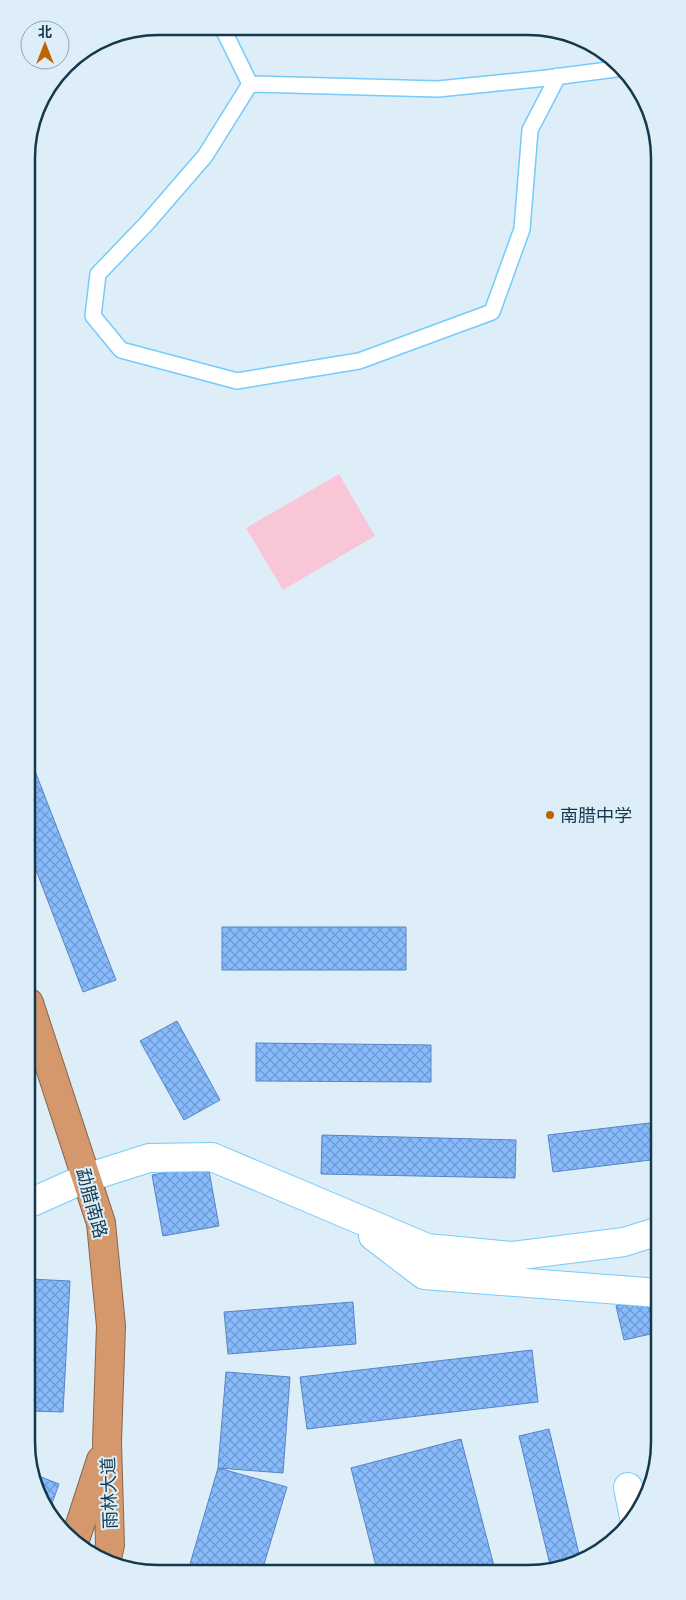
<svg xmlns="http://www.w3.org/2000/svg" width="686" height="1600" viewBox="0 0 686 1600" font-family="'Source Serif 4','Noto Sans SC',serif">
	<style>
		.pitch { fill: #f9c6d8 }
		.building { fill: url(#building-cross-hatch); stroke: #5585c4 }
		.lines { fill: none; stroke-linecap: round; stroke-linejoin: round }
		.service-casing { stroke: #74cbfc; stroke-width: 18 }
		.minor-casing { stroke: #74cbfc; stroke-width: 30 }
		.tertiary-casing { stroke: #74cbfc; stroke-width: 30 }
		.trunk-casing { stroke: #8a664a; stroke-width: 30 }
		.service { stroke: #fff; stroke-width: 15 }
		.minor { stroke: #fff; stroke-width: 28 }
		.tertiary { stroke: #fff; stroke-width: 28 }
		.trunk { stroke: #d4986c; stroke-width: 28 }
		.poi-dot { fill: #bd6207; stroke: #deeef8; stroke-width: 2 }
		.labels { text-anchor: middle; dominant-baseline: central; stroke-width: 4; stroke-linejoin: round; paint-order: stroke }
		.poi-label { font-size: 18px; fill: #14394d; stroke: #deeef8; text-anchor: start }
		.street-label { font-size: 18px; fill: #14394d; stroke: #deeef8 }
		.rim { fill: none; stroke: #14394d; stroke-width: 2.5 }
	</style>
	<defs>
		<pattern id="building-cross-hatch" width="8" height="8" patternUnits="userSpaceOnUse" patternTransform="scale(1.25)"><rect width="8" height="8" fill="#88bbfd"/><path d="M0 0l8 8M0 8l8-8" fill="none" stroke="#6e99cf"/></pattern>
	</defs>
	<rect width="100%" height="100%" fill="#deeef8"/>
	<path class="pitch" d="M339,474L375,536L283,590L246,528Z"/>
	<path class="building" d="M35,771L116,980L83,992L29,852L28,774Z
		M222,927H406V970H222Z
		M177,1021L220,1100L184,1120L140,1041Z
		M256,1043L431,1045V1082L256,1081Z
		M658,1122L659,1159L553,1172L548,1135Z
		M322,1135L516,1140L515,1178L321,1174Z
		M208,1165L219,1226L163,1236L152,1175Z
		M30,1279L70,1281L63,1412L30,1411Z
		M647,1299L655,1333L624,1340L616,1306Z
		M353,1302L356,1344L228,1354L224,1312Z
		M532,1350L538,1402L307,1429L300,1377Z
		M226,1372L290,1377L283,1473L218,1468Z
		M549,1429L580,1558L562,1569H551L519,1436Z
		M461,1439L495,1570H377L351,1468Z
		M218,1468L287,1487L262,1571H188Z
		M31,1473L59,1484L50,1509L31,1476Z"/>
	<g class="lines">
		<g class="service-casing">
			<path id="service" d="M222,27L250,84L438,89L547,78L623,68
				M250,84L205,156L147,223L98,274L93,316L121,350L237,381L359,361L492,312L522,229L530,130L558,76"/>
		</g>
		<g class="minor-casing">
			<path id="minor" d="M86,1178L149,1158L212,1157L427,1248L513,1256L624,1242L659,1231
				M373,1236L424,1275L659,1293
				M628,1487L634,1518"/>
		</g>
		<g class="tertiary-casing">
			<path id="tertiary" d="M30,1203L86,1178"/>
		</g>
		<g class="trunk-casing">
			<path id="trunk" d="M29,1003L101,1223L111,1326L107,1442L110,1545L107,1558
				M75,1540L101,1460"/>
		</g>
		<use href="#service" class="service"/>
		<use href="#minor" class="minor"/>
		<use href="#tertiary" class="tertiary"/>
		<use href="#trunk" class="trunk"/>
	</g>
	<circle class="poi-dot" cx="550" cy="815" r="5"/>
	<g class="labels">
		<g class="poi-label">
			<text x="560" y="815">南腊中学</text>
		</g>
		<g class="street-label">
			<text transform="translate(92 1203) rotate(75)">勐腊南路</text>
			<text transform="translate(109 1493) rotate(-92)">雨林大道</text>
		</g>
	</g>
	<path d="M0 0H686V1600H0ZM158 35H528A123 123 0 0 1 651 158V1442A123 123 0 0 1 528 1565H158A123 123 0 0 1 35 1442V158A123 123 0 0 1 158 35Z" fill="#deeef8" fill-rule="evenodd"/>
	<path class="rim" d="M158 35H528A123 123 0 0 1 651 158V1442A123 123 0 0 1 528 1565H158A123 123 0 0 1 35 1442V158A123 123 0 0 1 158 35Z"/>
	<g transform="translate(45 45)"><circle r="24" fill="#deeef8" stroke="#8da6b4"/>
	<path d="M0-4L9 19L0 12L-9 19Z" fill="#bd6207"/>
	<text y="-8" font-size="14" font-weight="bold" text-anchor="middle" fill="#14394d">北</text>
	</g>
</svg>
